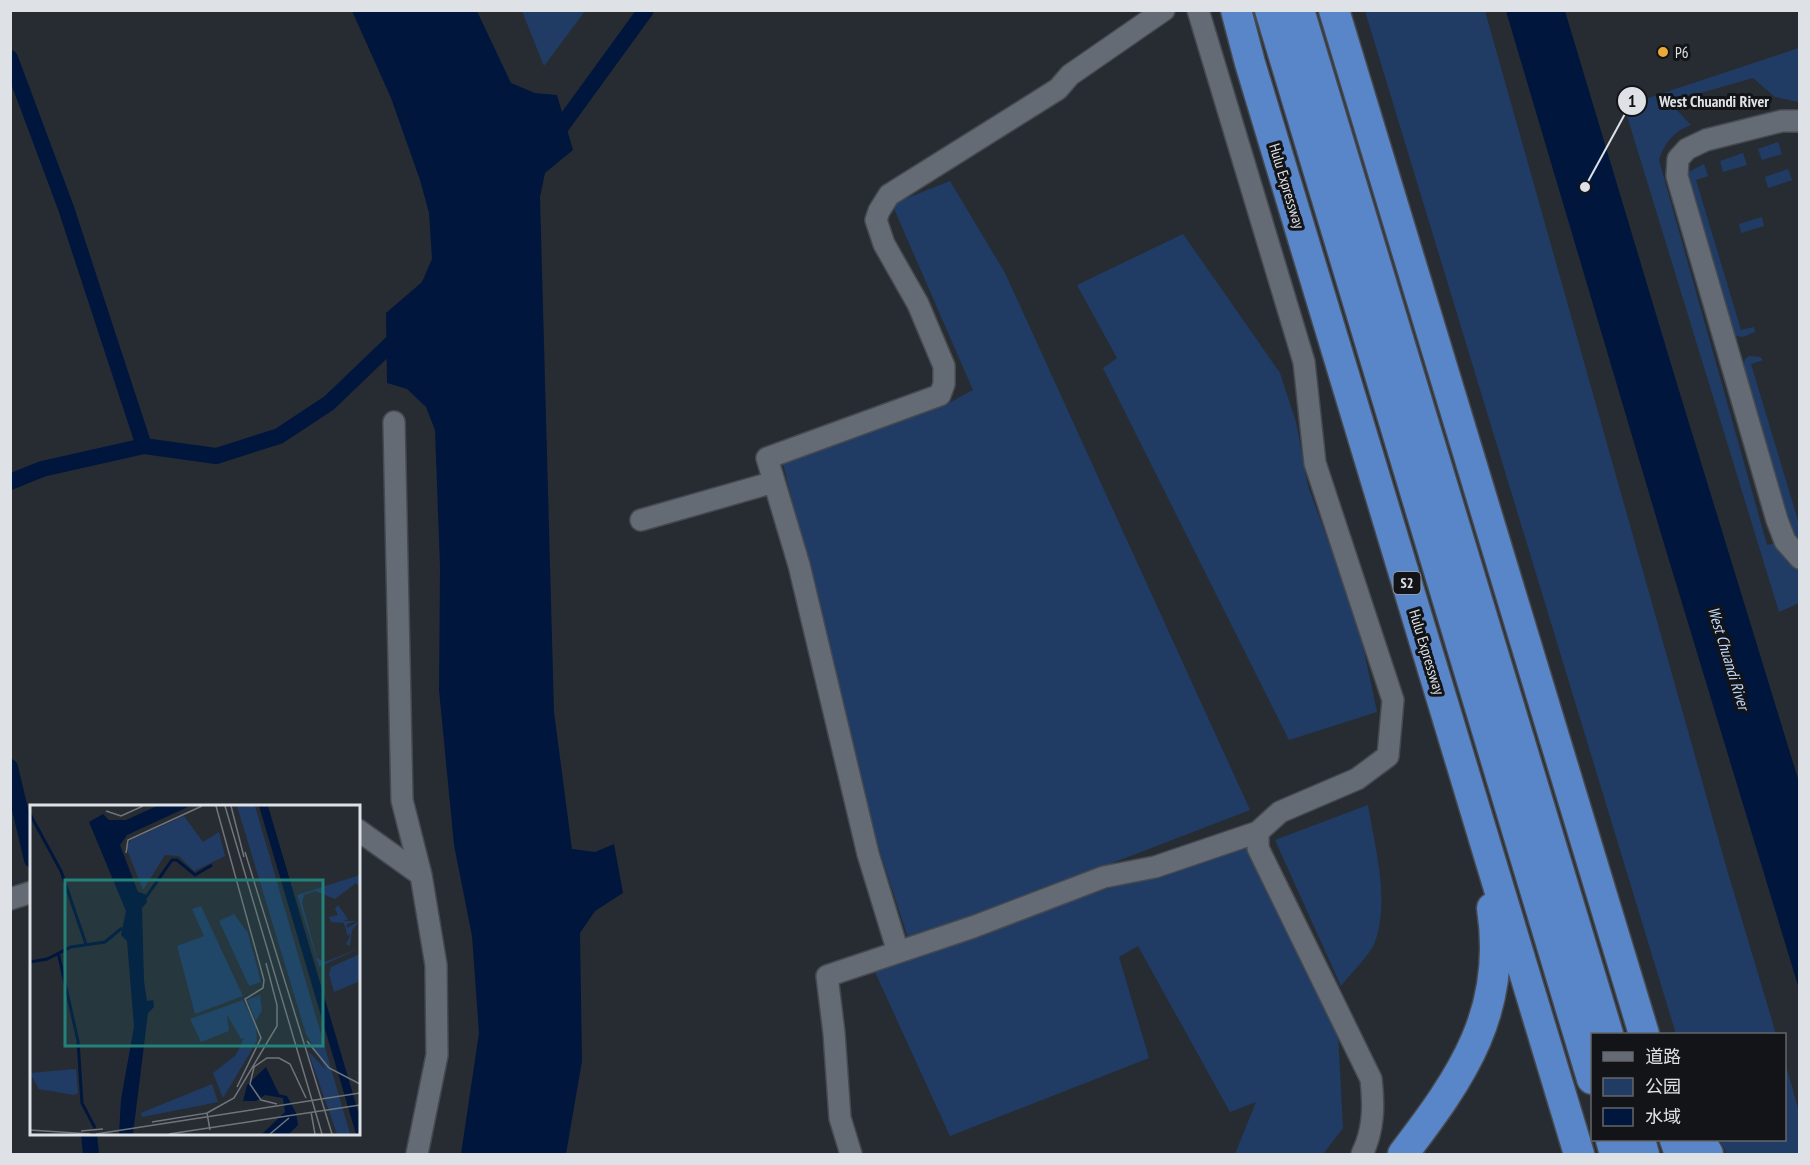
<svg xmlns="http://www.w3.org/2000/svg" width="1810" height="1165" viewBox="0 0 1810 1165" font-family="'PT Sans Narrow','Noto Sans SC',sans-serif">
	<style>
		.green { fill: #203c65 }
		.water { fill: #00163c }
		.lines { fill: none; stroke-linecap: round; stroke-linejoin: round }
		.canal { stroke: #00163c; stroke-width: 16 }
		.minor-casing { stroke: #464a50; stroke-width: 24 }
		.highway-casing { stroke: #464a50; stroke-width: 33 }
		.minor { stroke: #656b74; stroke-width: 21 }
		.highway { stroke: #5986c8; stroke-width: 30 }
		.poi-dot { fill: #e9aa38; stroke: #121417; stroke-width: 2 }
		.labels { text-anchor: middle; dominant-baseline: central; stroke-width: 6; stroke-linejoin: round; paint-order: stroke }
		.shield { fill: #121417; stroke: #a1a4a9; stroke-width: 1.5 }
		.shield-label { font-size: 14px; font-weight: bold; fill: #dee2e7 }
		.poi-label { font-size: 15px; fill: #dee2e7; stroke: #121417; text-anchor: start }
		.street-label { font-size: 15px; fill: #dee2e7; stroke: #121417 }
		.water-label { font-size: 16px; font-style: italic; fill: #c2d8f9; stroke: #121417 }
		.inset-river { fill: none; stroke: #00163c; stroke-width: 3 }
		.inset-road { fill: none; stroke: #70757b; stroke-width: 1.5 }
		.view { fill: #24817a; fill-opacity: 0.15; stroke: #24817a; stroke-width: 3 }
		.inset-edge { fill: none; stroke: #dee2e7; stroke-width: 3 }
		.leader { fill: none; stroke: #dee2e7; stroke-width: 2 }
		.callout-dot { fill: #dee2e7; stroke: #121417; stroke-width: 2 }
		.mark-label { font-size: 18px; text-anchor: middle; font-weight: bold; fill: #111 }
		.callout-label { font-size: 16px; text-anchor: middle; font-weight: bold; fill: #dee2e7; stroke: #121417; stroke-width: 6; stroke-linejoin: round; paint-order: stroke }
	</style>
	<rect width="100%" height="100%" fill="#272c33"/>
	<path class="green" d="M522,11H585L544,66Z
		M1365,11H1485L1728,873L1776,1034H1676Z
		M1799,48V102L1775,97L1753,78L1683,98L1673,106L1691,125C1674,131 1664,143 1659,160L1767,545L1776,543L1787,562L1799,570V603L1779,612L1624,106Z
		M1778,142L1782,154L1762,160L1758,149Z
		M1743,153L1747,165L1723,172L1720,161Z
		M1704,164L1708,176L1696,180L1741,330L1754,327L1755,332L1743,337L1736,336L1730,328L1687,173Z
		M1788,169L1792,180L1768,188L1765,177Z
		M950,181L1005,273L1250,810L909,941L878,846L782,460L947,404L973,390L892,204Z
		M1762,217L1764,226L1741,233L1739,224Z
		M1183,234L1280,373L1296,422L1308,486L1358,623L1377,712L1289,740L1103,368L1117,358L1077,285Z
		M1749,356L1760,357L1763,360L1751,364L1799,524V545L1789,528L1743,366L1745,359Z
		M1368,805C1375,849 1390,899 1375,942C1370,955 1350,974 1341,986L1275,840Z
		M1246,843L1338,1034L1343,1128L1323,1154H1235L1256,1102L1230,1112L1138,946L1119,957L1149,1058L950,1136L875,972L1095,893Z
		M1785,1062L1799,1112V1154H1727L1720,1140H1784Z"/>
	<path class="water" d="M352,11H477L511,83L535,93L557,95L573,150L545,173L540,197L554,712L572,849L595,852L614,844L623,893L595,911L580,933L582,1061L566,1154H461L479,1033L472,936L454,845L439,690L440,567L435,430L426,407L407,389L387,383L386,313L422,282L432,259L429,213L420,180L391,98Z
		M1506,11H1565L1677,384L1799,782V989L1665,547Z"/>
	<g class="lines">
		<path class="canal" d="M10,58L66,208L144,446
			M553,138L646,10
			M10,482L42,469L144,446L216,456L279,436L329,403L402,333
			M10,767L32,860
			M89,1134L91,1154"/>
		<g class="minor-casing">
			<path id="minor" d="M1198,10L1304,362L1315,463L1393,700L1388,756L1357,779L1280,812L1258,832V848L1371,1079C1374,1105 1374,1130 1362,1154
				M1800,121H1782L1706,140L1687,149L1678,159L1677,176L1777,520L1785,541L1800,558
				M394,422L402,800L421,875L436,965L437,1055L417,1154
				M641,520L774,482
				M358,830L421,875
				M10,899L32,892
				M898,952L868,854L799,565L767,458L940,395L944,384V366L918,304L884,244L876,220L879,211L889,195L1058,89L1070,75L1164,10
				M851,1154L840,1118L834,1033L827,976L973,927L1104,877L1155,867L1258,832"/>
		</g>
		<g class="highway-casing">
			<path id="highway" d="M1236,10L1250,63L1579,1154
				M1270,10L1592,1079
				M1299,10L1608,1034
				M1334,10L1644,1034
				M1611,1140L1615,1154
				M1640,1140L1644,1154
				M1675,1140L1680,1154
				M1700,1140L1708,1154
				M1403,1154C1462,1077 1508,1011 1492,908"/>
		</g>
		<use href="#minor" class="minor"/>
		<use href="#highway" class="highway"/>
	</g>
	<circle class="poi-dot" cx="1663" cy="52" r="6"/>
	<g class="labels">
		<rect class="shield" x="1393.5" y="572" width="27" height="22" rx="4.5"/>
		<g class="shield-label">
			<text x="1407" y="583">S2</text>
		</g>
		<g class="poi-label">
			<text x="1675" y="52">P6</text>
		</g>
		<g class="street-label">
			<text transform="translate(1287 186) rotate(73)">Hulu Expressway</text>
			<text transform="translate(1427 652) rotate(73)">Hulu Expressway</text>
		</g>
		<g class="water-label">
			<text transform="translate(1729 658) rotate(73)">West Chuandi River</text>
		</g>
	</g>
	<g transform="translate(30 805)">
		<rect width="330" height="330" fill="#272c33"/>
		<path d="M207,1H225L320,329H307L278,246L296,265L276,229ZM154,11L173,37L189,27L195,51L164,66L149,51L135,50L113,85L96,42L101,35ZM330,70V83L326,78L305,94L285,86L274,90L272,98L287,153L295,157L330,143L289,162L267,90ZM308,100L318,114L313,116H326L317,119V123L330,116L322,125L320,141L316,139L320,132V128L318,132L314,118L301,117L299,112L308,110L305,104ZM171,101L213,191L165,209L147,141L174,131L162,104ZM204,109L218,128L231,177L219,181L189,116ZM330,149V176L304,187L299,169L301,162ZM230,190L232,205L226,216L217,195ZM213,195L226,222L227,236L193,293L183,268L206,250L214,233L211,234L197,210L199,226L171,237L160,214ZM46,264L48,288L44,290L9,284L0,268ZM182,279L188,297L112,312L111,308Z" fill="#203c65"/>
		<path d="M127,1H160L97,30L90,40L108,87L115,89L117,97L112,103L114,176L117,196L123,195L124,202L118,208L103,329H89L91,294L104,222L97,136L91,130L96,106L59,17L73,9L79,15H96ZM229,1H238L330,313V329H326ZM236,262L249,289L257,291L266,308L268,320L259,329H232L255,307L253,293L235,290L226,296H213L217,280Z" fill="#00163c"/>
		<path class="inset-river" d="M0,9L31,66L56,139M114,95L142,55H147L165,70L182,60M28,147L48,236L52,298L65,323M0,157L17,154L41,142L75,137L92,123"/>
		<path class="inset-road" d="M186,1L234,175L233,183L215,194L231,233L207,282M195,1L292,329M201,1L214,52M76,6L91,11L113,1M215,47L302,329M96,48L98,35L172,1M277,236L299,263L330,279M247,299L231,295L220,279L224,262L237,253H249L260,259L276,293M281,307L285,329M177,308L204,293L247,221V200L236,158M122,317L177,308L180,325M0,325L60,329M51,326L73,324M66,329L330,288M139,329L330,300M240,329L259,313"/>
		<path class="view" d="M35,75H293V241H35Z"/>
		<rect width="330" height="330" class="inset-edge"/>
	</g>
	<path class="leader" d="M1585 187L1632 101"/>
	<g class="callout-dot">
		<circle cx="1585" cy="187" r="6"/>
		<circle cx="1632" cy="101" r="15"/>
	</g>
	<g class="mark-label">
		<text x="1632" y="107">1</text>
	</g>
	<g class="callout-label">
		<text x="1714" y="107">West Chuandi River</text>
	</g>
	<rect width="1810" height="1165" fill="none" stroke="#dee2e7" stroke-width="24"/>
	<rect x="1591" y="1033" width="195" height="108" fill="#121417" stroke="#64666a" stroke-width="1.5"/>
	<rect x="1603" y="1052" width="30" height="9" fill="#656b74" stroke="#64666a" stroke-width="1.5"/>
	<text x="1645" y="1063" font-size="18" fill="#dee2e7">道路</text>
	<rect x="1603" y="1078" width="30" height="18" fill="#203c65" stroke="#64666a" stroke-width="1.5"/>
	<text x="1645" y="1093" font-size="18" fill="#dee2e7">公园</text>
	<rect x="1603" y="1108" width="30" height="18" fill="#00163c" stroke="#64666a" stroke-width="1.5"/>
	<text x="1645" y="1123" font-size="18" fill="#dee2e7">水域</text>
</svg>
